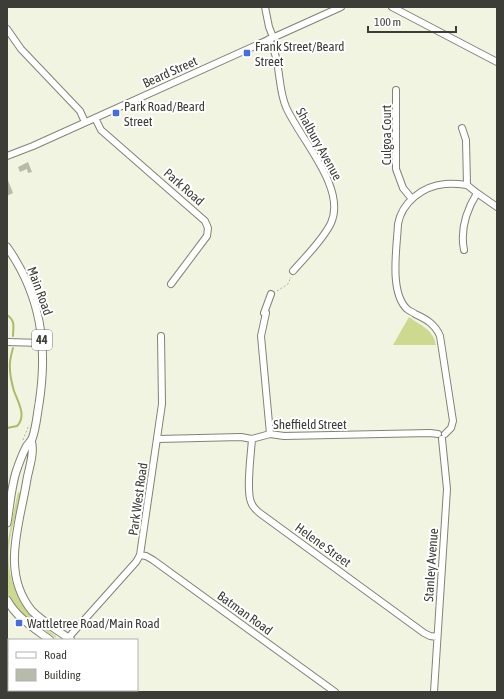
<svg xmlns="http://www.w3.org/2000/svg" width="504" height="699" viewBox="0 0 504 699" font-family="'Asap Condensed',sans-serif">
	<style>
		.green { fill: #ccd98f }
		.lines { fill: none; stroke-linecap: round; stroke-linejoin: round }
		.stream { stroke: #adbb67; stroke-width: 2 }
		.building { fill: #b7bba9 }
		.minor-casing { stroke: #818473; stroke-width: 8 }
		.major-casing { stroke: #818473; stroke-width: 9 }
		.path { stroke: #afb2a3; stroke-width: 1; stroke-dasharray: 2 2; stroke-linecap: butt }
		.minor { stroke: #fff; stroke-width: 6 }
		.major { stroke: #fff; stroke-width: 7 }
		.rail-casing { stroke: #808277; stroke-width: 3.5 }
		.rail { stroke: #fff; stroke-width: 2; stroke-dasharray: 6; stroke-linecap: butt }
		.poi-dot { fill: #466ddf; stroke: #fff; stroke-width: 1.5 }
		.labels { text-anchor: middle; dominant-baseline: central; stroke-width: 4; stroke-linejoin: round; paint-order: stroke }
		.shield { fill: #fff; stroke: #767772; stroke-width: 1 }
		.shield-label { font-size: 12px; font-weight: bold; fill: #3c3d36 }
		.poi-label { font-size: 13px; fill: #3c3d36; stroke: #fff; text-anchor: start }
		.street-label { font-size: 13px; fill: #3c3d36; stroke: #fff }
	</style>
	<rect width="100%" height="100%" fill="#f0f4e1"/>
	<path class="green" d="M409,317C421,326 433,329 436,345H393Z
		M18,492L20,493L21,495C17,512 11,529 9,546C5,586 25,614 56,636V638L21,613L14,605L7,592V547L11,524Z"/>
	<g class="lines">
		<path class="stream" d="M7,315C16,321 13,327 13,336
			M7,428L17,426C27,416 18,402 14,391C12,384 10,377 10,369C9,362 11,355 13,348"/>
	</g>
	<path class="building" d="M28,162L32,172L28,173L27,169L20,172L18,167Z
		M7,178L13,193L7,196Z"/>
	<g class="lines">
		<g class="minor-casing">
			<path id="minor" d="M265,7L269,27L273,37
				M392,7L497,62
				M7,29L21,49L80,111L85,122
				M269,39C272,46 276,54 277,62C280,77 280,93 286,107C300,139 347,188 331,223C323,240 305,257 293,271
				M396,90V169L403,188L412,199
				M95,118L101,130L205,221L208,228L207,236L171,284
				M462,128L466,140L467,185
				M7,156L33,146L341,7
				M464,250C460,230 466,211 477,193
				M264,313L271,294
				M266,313L261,336L270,434
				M7,342L42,343
				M445,434L451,428L453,421L440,336C435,324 426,319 415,314C413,312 409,311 407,309C389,292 397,247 398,224C402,202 423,186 445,184C453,183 460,184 467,185L477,193L497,207
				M158,439L241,437L252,439L270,434L284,436L430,433L438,434
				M252,439C251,454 246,490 251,502C253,508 257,511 261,514L424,633L430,636L437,637
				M140,555L146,556L153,560L335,692
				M68,638L136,562L140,555L162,404L161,336
				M434,692L447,489L442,439"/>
		</g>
		<g class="major-casing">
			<path id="major" d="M7,247C41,295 48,346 39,404C37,415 36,429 32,439C30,442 28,444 26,447C22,455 19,463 16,472C11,488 10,506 7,523
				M31,440C35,452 29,468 27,479C20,524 0,572 32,611C44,623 58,630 71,640
				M7,600C17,618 34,628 50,640
				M122,690L124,692
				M18,692L20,690"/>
		</g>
		<path class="path" d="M277,291L288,284L291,277
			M23,440L29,425
			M7,656H9
			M7,691L9,688"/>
		<use href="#minor" class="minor"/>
		<use href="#major" class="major"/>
		<g class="rail-casing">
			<path id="rail" d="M7,684L9,685
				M15,690L17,692"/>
		</g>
		<use href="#rail" class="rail"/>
	</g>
	<g class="poi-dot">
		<rect x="243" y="49" width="8" height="8" rx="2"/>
		<rect x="112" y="109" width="8" height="8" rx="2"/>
		<rect x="15" y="619" width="8" height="8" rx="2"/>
	</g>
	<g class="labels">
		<rect class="shield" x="32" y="330" width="20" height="20" rx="3"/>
		<g class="shield-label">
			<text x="42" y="340">44</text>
		</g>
		<g class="poi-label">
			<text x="255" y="46">Frank Street/Beard<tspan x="255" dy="15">Street</tspan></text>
			<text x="124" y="106">Park Road/Beard<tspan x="124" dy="15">Street</tspan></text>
			<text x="27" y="623">Wattletree Road/Main Road</text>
		</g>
		<g class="street-label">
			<text transform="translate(170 72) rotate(-24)">Beard Street</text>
			<text transform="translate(386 135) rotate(-90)">Culgoa Court</text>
			<text transform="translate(319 144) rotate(61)">Shalbury Avenue</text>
			<text transform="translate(184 187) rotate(41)">Park Road</text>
			<text transform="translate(40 291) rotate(70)">Main Road</text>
			<text x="310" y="424">Sheffield Street</text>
			<text transform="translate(138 499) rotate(-82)">Park West Road</text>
			<text transform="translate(323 545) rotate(36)">Helene Street</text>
			<text transform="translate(431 565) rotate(-86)">Stanley Avenue</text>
			<text transform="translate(245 613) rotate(36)">Batman Road</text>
		</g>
	</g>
	<rect width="504" height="699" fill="none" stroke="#3c3d36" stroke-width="16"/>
	<rect x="8" y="639" width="130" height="52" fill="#ffffff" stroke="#b1b1af"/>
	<rect x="16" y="652" width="20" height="6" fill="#ffffff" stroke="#b1b1af"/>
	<text x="44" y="659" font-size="12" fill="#3c3d36">Road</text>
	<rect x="16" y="669" width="20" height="12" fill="#b7bba9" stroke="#b1b1af"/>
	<text x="44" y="679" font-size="12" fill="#3c3d36">Building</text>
	<path d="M368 26v6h88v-6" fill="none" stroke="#3c3d36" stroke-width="2"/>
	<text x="374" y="26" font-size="12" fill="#3c3d36" stroke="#ffffff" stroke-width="3" paint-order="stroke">100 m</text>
</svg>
